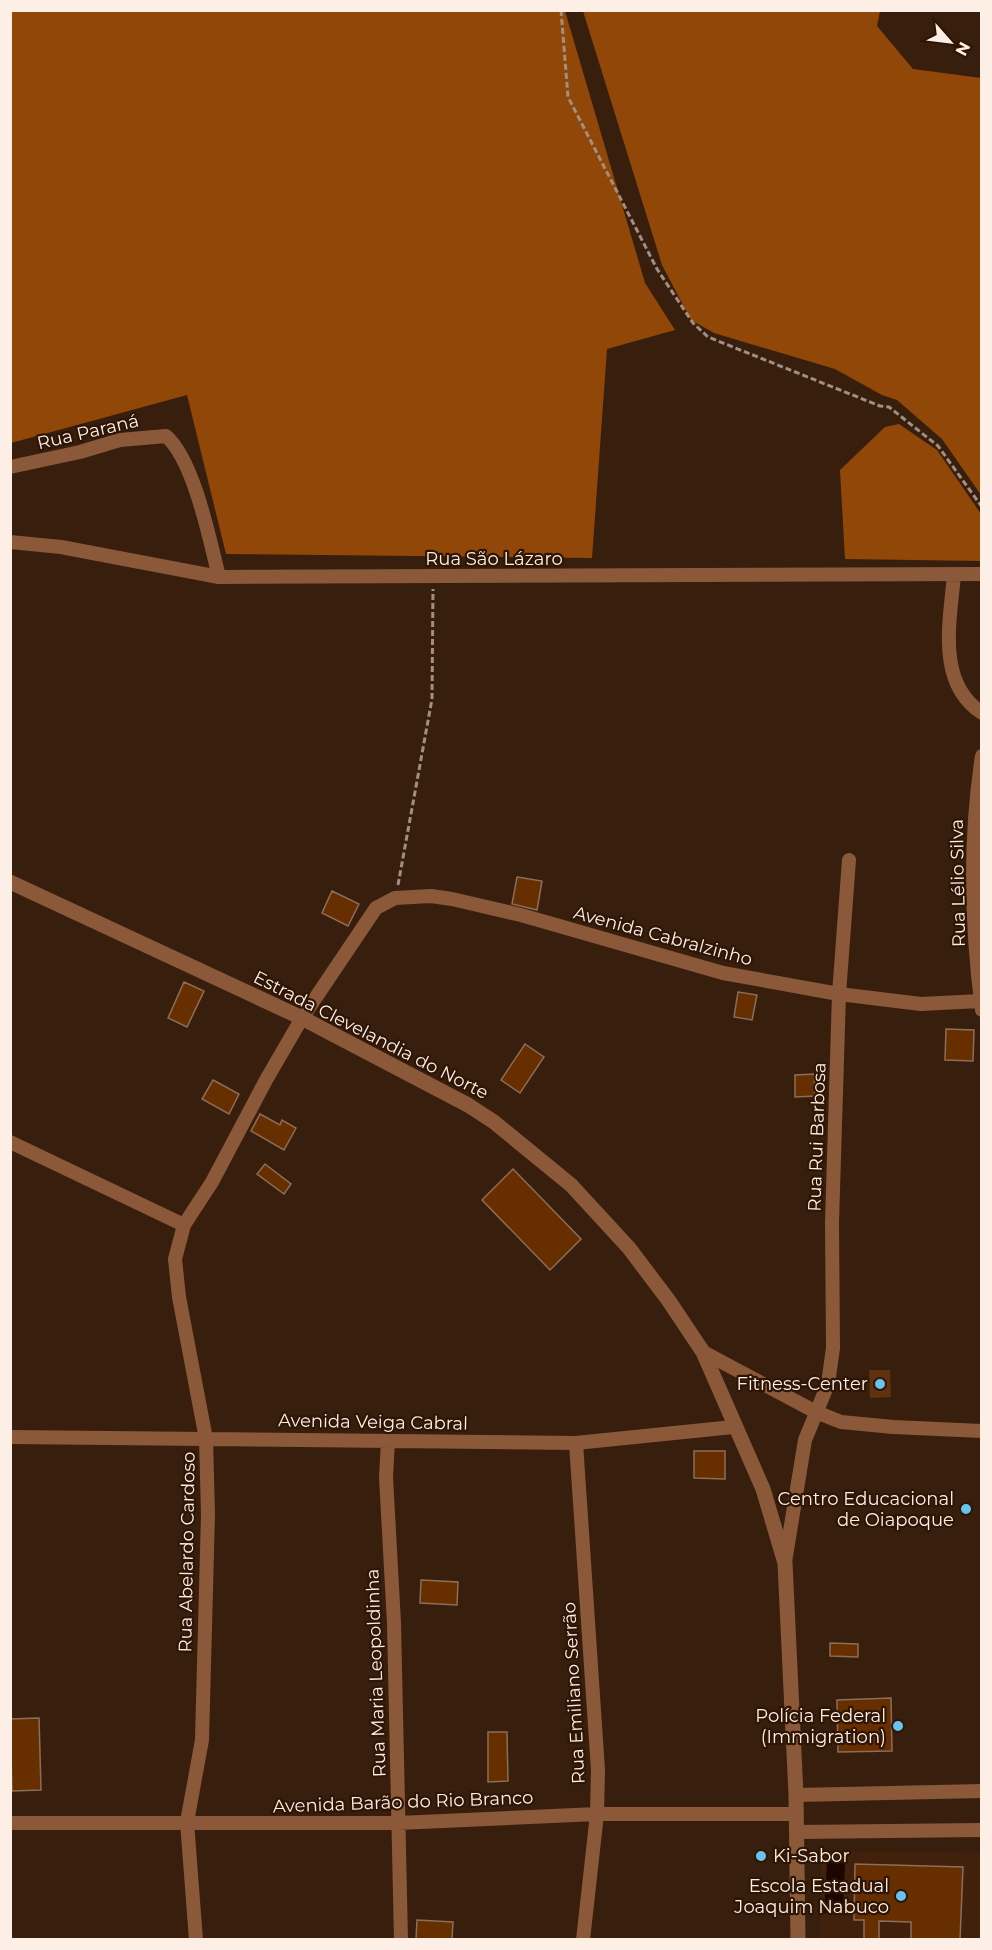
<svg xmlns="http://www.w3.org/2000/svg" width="992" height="1950" viewBox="0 0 992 1950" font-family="Montserrat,sans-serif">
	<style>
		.built { fill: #41210b }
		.green { fill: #5f3111 }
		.forest { fill: #914708 }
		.water { fill: #1c0600 }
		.building { fill: #672f00; stroke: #8c6d5a; stroke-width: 1.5 }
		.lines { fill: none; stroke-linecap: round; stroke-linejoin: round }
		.path { stroke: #a28f82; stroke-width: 3; stroke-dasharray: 6 3; stroke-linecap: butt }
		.minor { stroke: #8b5939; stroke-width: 14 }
		.tertiary { stroke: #8b5939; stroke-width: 15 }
		.poi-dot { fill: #69c3f1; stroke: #2e1504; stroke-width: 2 }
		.labels { text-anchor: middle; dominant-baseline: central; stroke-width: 4.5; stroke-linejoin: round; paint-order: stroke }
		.street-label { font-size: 18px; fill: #fdeee6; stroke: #2e1504 }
		.poi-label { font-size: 18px; fill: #fdeee6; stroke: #2e1504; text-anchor: end }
	</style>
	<rect width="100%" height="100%" fill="#381f0d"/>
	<path class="built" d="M821,1851L981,1853V1939L820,1940Z"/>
	<path class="green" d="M869,1370H890L891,1397L870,1398Z"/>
	<path class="forest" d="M11,10L565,11L645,283L675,330L607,349L592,558L226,554L187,395L11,443Z
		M583,11H880L877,26L913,69L981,78V495L942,439L897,400L882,395L835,369L714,333L691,320L662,265Z
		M899,424L937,450L981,514V561L845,559L840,470L885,427Z"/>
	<path class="water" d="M827,1862L845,1863L843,1914L824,1913Z"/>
	<path class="building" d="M517,877L542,881L537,910L512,904Z
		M332,891L359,904L348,926L322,913Z
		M184,982L204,991L187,1027L168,1018Z
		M738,992L757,995L752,1020L734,1017Z
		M946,1029L974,1030L973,1061L945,1060Z
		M525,1044L544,1057L520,1093L501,1080Z
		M814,1074L815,1096L795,1097V1075Z
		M213,1080L239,1094L229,1114L202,1099Z
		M260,1114L280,1125L282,1120L296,1128L284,1150L251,1131Z
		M265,1164L291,1184L284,1194L257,1174Z
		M513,1169L581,1239L550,1270L482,1200Z
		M694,1451H725V1479L694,1478Z
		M421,1580L458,1582L457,1605L420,1603Z
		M830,1643L858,1644V1657L830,1656Z
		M891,1698L892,1751L838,1752L837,1700Z
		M39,1718L41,1790L12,1791L10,1719Z
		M488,1732H507L508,1781L488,1782Z
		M855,1864L963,1867L960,1940H911V1922L879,1921V1940H864V1920H854Z
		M417,1920L453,1922L452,1940H416Z"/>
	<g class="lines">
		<path class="path" d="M561,10L568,97L657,269L693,323L708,337L880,406L889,407L938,446L982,507
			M398,885L432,699L433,589"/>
		<path class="minor" d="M10,467L80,452L120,440L166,436C194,460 210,541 219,577
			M10,542L61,547L219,577L982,574
			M954,575C950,621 936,683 982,713
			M982,756C969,840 971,925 982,1010
			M10,1142L184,1225
			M703,1352L816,1412L841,1422L893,1427L982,1431
			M10,1437L576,1443L733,1427
			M388,1441L386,1477L394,1623L401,1940
			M576,1443L598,1770L597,1814L583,1940
			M785,1562L805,1440L828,1384L833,1348L832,1223L839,994L849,860
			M796,1795L982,1791
			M10,1823H398L597,1814H796
			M796,1832L982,1830
			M196,1940L187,1822L202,1740L208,1514L206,1439L179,1297L175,1259L184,1225L212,1182L266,1080L302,1018L376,908L395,898L431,896L452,899L521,915L723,973L839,994L921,1004L980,1001"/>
		<path class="tertiary" d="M10,882L302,1018L468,1105L494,1122L571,1185L629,1248L669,1301L703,1352L763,1489L785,1563L796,1795L798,1940"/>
	</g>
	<g class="poi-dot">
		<circle cx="880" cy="1384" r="6"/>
		<circle cx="966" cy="1509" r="6"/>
		<circle cx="898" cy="1726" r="6"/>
		<circle cx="761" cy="1856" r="6"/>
		<circle cx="901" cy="1896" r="6"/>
	</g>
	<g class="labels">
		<g class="street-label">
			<text transform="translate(88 432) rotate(-13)">Rua Paraná</text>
			<text x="494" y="559">Rua São Lázaro</text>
			<text transform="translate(958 883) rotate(-91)">Rua Lélio Silva</text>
			<text transform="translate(663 936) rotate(15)">Avenida Cabralzinho</text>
			<text transform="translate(371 1035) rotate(27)">Estrada Clevelandia do Norte</text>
			<text transform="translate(817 1137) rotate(-88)">Rua Rui Barbosa</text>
			<text transform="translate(373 1422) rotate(1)">Avenida Veiga Cabral</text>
			<text transform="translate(187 1552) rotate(-89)">Rua Abelardo Cardoso</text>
			<text transform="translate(376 1673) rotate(-92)">Rua Maria Leopoldinha</text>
			<text transform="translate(574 1693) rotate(-93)">Rua Emiliano Serrão</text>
			<text transform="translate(403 1802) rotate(-2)">Avenida Barão do Rio Branco</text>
		</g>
		<g class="poi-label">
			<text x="868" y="1384">Fitness-Center</text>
			<text x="954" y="1499">Centro Educacional<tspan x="954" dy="21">de Oiapoque</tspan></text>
			<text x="886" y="1716">Polícia Federal<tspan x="886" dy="21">(Immigration)</tspan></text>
			<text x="773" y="1856" text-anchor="start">Ki-Sabor</text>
			<text x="889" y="1886">Escola Estadual<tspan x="889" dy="21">Joaquim Nabuco</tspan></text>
		</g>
	</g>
	<rect width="992" height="1950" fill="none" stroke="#fdeee6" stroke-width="24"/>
	<g transform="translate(950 42) rotate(118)" stroke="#2e1504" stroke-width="4.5" paint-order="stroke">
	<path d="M0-4.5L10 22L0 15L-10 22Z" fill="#fdeee6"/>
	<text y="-9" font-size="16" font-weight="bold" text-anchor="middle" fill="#fdeee6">N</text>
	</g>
</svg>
